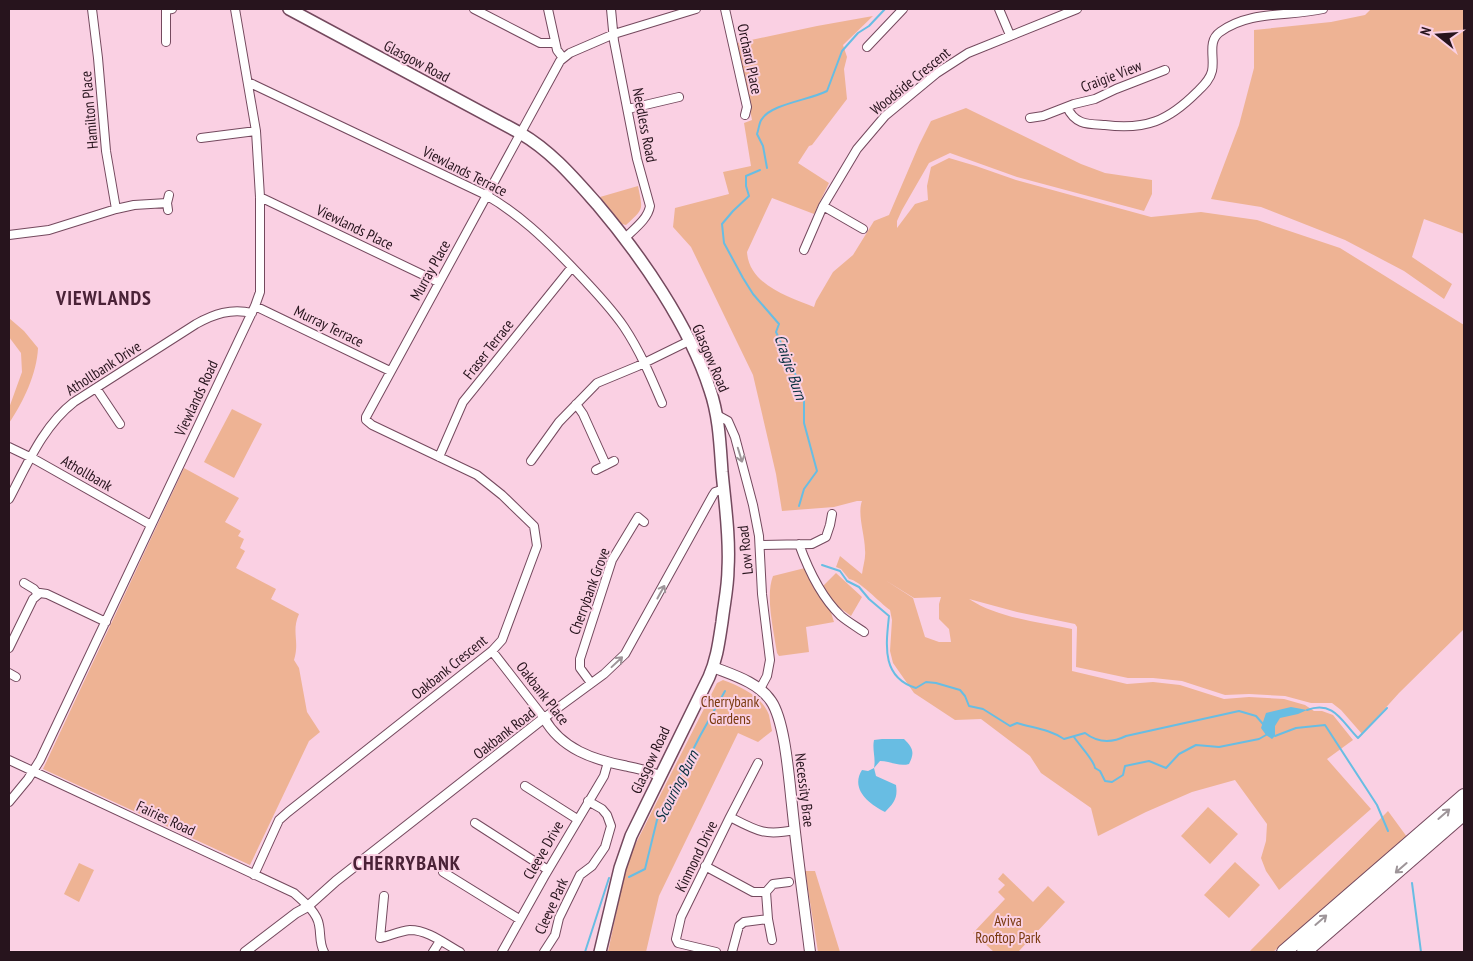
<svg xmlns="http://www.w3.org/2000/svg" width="1473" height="961" viewBox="0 0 1473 961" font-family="'PT Sans Narrow',sans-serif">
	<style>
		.green { fill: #eeb394; fill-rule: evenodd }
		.water { fill: #68bde3 }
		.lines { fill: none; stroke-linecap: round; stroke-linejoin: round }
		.stream { stroke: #68bde3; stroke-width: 2 }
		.minor-casing { stroke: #74495e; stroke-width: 10 }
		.tertiary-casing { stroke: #74495e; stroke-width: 11 }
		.secondary-casing { stroke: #74495e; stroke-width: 12 }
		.primary-casing { stroke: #74495e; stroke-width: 14 }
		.motorway-casing { stroke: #74495e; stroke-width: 16 }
		.minor { stroke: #fff; stroke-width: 8 }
		.tertiary { stroke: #fff; stroke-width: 9 }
		.secondary { stroke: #fff; stroke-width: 10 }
		.primary { stroke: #fff; stroke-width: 11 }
		.motorway { stroke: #fff; stroke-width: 14 }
		.oneway { stroke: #9e9599 }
		.labels { text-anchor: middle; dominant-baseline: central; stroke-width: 4; stroke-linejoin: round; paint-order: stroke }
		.street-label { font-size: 15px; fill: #27141d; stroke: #fad0e3 }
		.park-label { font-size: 15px; fill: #79390e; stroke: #fad0e3 }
		.water-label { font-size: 16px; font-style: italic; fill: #07303f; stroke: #fad0e3 }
		.district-label { font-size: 20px; font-weight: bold; letter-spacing: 1px; fill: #4a2237; stroke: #fad0e3 }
	</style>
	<rect width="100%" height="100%" fill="#fad0e3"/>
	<path class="green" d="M1371,9H1464V234L1424,219L1412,257L1452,284L1444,299L1404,271L1345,240L1261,207L1211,199L1239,125L1254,68V30L1331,22L1365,15Z
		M873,16L843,45L847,57L844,69L847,99L812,145L809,146L798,163L829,183L814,214L772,198L747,252C749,285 789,297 814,307L816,301L833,272L853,255L874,221L889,215L919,145L931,121L966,108L1081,164L1105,173L1152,180V194L1144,211L1017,177L950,153L929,163L902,210L897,221V228L915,204L928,200L927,186L931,167L949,158L976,166L1016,180L1151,217L1201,212L1257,220L1340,248L1464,325V629L1399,693L1362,734L1341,710L1332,703H1311L1285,696L1249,694L1225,695L1182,681L1153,678H1128L1076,667L1077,627L1075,624L1017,612L969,599C998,618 1038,622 1072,629V671L1127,684L1153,682L1180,685L1224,699L1249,697L1284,699L1305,705L1314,711H1322L1333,715L1353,740L1327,759L1371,809L1279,890L1266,871L1261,858L1266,841L1267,824L1235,780L1192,792L1146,812L1098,836L1091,808L1041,773L1030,756L981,719L955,720L914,693L893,663L890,651L892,620L890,610C880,603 859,580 849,579L841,569L836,567L840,556L862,574C863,566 866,558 865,550C865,535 857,514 862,501H857L834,507L782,511L776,474L753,375L691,247L673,227L675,208L729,194L723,172L751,166L744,123L752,120L737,43L817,26ZM885,580L914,598L941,597L939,604V619L949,629L951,642H939L925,637L913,598Z
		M638,186C643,211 644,208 626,225L622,224L600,197Z
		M9,318L24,331L38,348C37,373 23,403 9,423V408L22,372L21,353L9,337Z
		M232,409L262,424L234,478L204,462Z
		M184,468L239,498L225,522L241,531L238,536L244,539L240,548L245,551L236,568L276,589L271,599L299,614C291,632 300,641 294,660L299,668L307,712L320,732L309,741L250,865L43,769Z
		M805,568L829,606L834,622L806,627L809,652L779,656L777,653C774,632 765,596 773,576Z
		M836,573L862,597L851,616L836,605L823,586Z
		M723,680C740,686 763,697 769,715C770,720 771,726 772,731L758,742L738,733L659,896L646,952H608L625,871L633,849L717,683Z
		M1208,807L1238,834L1210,864L1181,836Z
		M1388,811L1407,837L1273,952H1249Z
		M1235,862L1260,885L1229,918L1204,895Z
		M79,863L94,870L79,902L64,894Z
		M805,871H815L840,952H818Z
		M1003,873L1033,902L1048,886L1065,902L1018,952H994L973,933L1005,899L998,892L1005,885L998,879Z"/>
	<path class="water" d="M1291,707L1307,710L1298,714L1280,718L1275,726V736L1272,739L1266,735L1261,728L1266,713Z
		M882,739H904C913,748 915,752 909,764C899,767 890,761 880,761L874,768L876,776L896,785C898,798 894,803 885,812C869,804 850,789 862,770L868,771L874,768C876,758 872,750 874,740Z"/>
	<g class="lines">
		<path class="stream" d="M767,168L763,146L757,134C759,129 759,122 762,119C771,104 810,100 827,91L842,51L858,33L869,26L885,9
			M760,170L746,176V186L749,196L733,211L722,224L724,243L743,278L753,294L779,324L776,332L798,380L804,399V423L817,471L804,489L799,506
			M822,565L840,571L847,581L859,587L869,599L889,616C886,645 881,677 916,688L926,682L936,683L960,690L965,696L969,706L983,709L1010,726L1017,723C1033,728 1049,729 1064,739L1085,733C1098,743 1112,743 1126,736L1239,711L1256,716L1263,724
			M1307,710C1334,700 1342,722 1358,738L1387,708
			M1275,736L1296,728L1325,725L1377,805L1388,831
			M1074,737C1080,746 1094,760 1095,768L1100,771L1105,781L1112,782L1123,775L1125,766L1149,761L1166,768L1179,754L1196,745L1219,747L1259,739L1266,735
			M629,877L645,869L657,820L700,736L725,691
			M1412,883L1421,952
			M585,952L609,878"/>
		<g class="minor-casing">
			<path id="minor" d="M92,9L98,58L106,151L116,209
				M474,9L540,43H554
				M548,9L557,50L563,58
				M611,9L614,41L637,159L650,206C648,219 634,229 625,238
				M725,9L747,107L745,115
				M999,9L1010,35
				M166,42V10L172,9
				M867,47L903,9
				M248,82L486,195C519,214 545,239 571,266C590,286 609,305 624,327C640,351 651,377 662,403
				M1067,107C1075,125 1088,124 1105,125C1146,130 1168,121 1197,92C1203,86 1210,80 1212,71C1215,58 1207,41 1220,32C1250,10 1288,17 1323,9
				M628,109L679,97
				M1030,118L1043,116L1074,104L1095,99L1116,89L1165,70
				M201,138L256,131
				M260,197L438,282
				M823,206L863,229
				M168,210L167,203L169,195
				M9,235L49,230L116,209L134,205L167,203
				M804,250L823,206L857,149L885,116L937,73L968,53L1077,9
				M255,306L390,371
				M96,388L120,424
				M576,404L583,414L606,465
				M717,415L728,421L735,437L753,505L759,536L762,594L770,660L767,676L760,689
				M9,447L34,459L151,525
				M439,457L463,402L572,267
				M531,461L559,422L597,383L638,366L689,341
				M596,470L614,461
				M9,499C27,465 43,426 74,402L196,324C214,314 231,308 252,313
				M799,544C808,569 821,597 841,616C848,622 857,627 864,632
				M761,545L812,544L826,537L830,525L832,514
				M24,583L34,589L38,594
				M9,648L33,599L40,593L47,594L106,622
				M492,651L544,718L604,674L625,654L713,495L715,492L724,489
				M9,673L16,677
				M591,683L580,668V659L612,560L638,517L644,522
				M9,760L294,893C303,901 317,912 319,925C321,934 319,943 324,952
				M525,786L577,819
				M9,802L28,779L40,760L255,306L260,292V197L256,131L235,9
				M730,817L758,763
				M475,823L548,870
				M705,866L753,892H766L768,919
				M443,872L519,919
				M254,875L279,820L288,812L492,651L502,640L537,546L534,526L502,495L477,475L372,425L366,420V417L560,61L570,53L614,34L696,9
				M766,892L773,884L789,882
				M384,896L380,938C389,936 400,931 410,930C428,930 445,944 460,952
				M433,952L440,941
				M502,952L544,877L604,776L608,762
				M544,952L555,935L559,918L580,875L592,866L605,847L611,826L607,815L602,809L588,801
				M716,952L678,943L676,939L681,917L730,817C757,831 764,836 795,830
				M732,952L739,926L744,922L768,919L772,940"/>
		</g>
		<g class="tertiary-casing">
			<path id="tertiary" d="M245,952L296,913L307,907L336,881L544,718C561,749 594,760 626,766C638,769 648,770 659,776"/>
		</g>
		<g class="secondary-casing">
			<path id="secondary" d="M713,667C733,675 758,682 771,701C785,721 789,779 792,805C797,854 804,903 810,952"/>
		</g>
		<g class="primary-casing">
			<path id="primary" d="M289,9L520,133C551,151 573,177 597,204C641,256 689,325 710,390C719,416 720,444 722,472C725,504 730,537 728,569C728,587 724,604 722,622C719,641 717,659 709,677L631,836L620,868L600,952"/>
		</g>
		<g class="motorway-casing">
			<path id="motorway" d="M1284,952L1464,796
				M1304,952L1464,813"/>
		</g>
		<use href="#minor" class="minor"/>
		<use href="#tertiary" class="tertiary"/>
		<use href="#secondary" class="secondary"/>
		<use href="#primary" class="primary"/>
		<use href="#motorway" class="motorway"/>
	</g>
	<defs><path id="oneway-shaft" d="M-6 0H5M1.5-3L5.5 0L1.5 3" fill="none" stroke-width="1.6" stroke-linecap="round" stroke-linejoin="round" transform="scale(1.25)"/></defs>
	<g class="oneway">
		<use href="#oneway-shaft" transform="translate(740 455) rotate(73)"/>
		<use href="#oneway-shaft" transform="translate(661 592) rotate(-61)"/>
		<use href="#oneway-shaft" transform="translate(617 662) rotate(-43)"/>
		<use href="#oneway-shaft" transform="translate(1444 814) rotate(-41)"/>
		<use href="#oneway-shaft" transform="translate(1401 868) rotate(139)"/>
		<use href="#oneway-shaft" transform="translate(1321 920) rotate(-41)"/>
	</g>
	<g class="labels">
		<g class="street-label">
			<text transform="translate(750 59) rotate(78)">Orchard Place</text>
			<text transform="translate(417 61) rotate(28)">Glasgow Road</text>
			<text transform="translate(1111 76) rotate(-21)">Craigie View</text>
			<text transform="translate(910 81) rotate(-39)">Woodside Crescent</text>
			<text transform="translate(89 110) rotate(-95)">Hamilton Place</text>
			<text transform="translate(645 125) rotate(79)">Needless Road</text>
			<text transform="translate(465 171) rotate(27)">Viewlands Terrace</text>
			<text transform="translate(355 227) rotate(26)">Viewlands Place</text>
			<text transform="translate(430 270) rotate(-61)">Murray Place</text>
			<text transform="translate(329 326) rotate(26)">Murray Terrace</text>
			<text transform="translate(488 349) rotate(-52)">Fraser Terrace</text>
			<text transform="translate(711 358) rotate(67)">Glasgow Road</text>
			<text transform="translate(103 368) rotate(-33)">Athollbank Drive</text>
			<text transform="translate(196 398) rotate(-65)">Viewlands Road</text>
			<text transform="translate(87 473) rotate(30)">Athollbank</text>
			<text transform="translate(745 550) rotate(-96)">Low Road</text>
			<text transform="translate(589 591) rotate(-70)">Cherrybank Grove</text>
			<text transform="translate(449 667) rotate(-39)">Oakbank Crescent</text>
			<text transform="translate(543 693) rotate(52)">Oakbank Place</text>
			<text transform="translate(504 733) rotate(-38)">Oakbank Road</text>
			<text transform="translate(650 760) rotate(-65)">Glasgow Road</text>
			<text transform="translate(805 790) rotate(83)">Necessity Brae</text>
			<text transform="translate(166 818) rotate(25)">Fairies Road</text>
			<text transform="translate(543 850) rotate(-60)">Cleeve Drive</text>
			<text transform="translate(696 856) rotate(-64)">Kinmond Drive</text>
			<text transform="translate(551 906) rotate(-66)">Cleeve Park</text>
		</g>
		<g class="park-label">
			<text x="730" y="701">Cherrybank<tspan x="730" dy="17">Gardens</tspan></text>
			<text x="1008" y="920">Aviva<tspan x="1008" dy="17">Rooftop Park</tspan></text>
		</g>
		<g class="water-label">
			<text transform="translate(791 367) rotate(71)">Craigie Burn</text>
			<text transform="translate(676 786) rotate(-63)">Scouring Burn</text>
		</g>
		<g class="district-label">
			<text x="104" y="298">VIEWLANDS</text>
			<text x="407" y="863">CHERRYBANK</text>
		</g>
	</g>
	<rect width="1473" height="961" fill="none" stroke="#27141d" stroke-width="20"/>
	<g transform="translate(1438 35) rotate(287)" stroke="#fad0e3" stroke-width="4" paint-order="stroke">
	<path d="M0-4L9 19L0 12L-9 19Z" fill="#27141d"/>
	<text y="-8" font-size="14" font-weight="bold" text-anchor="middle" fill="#27141d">N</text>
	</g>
</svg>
